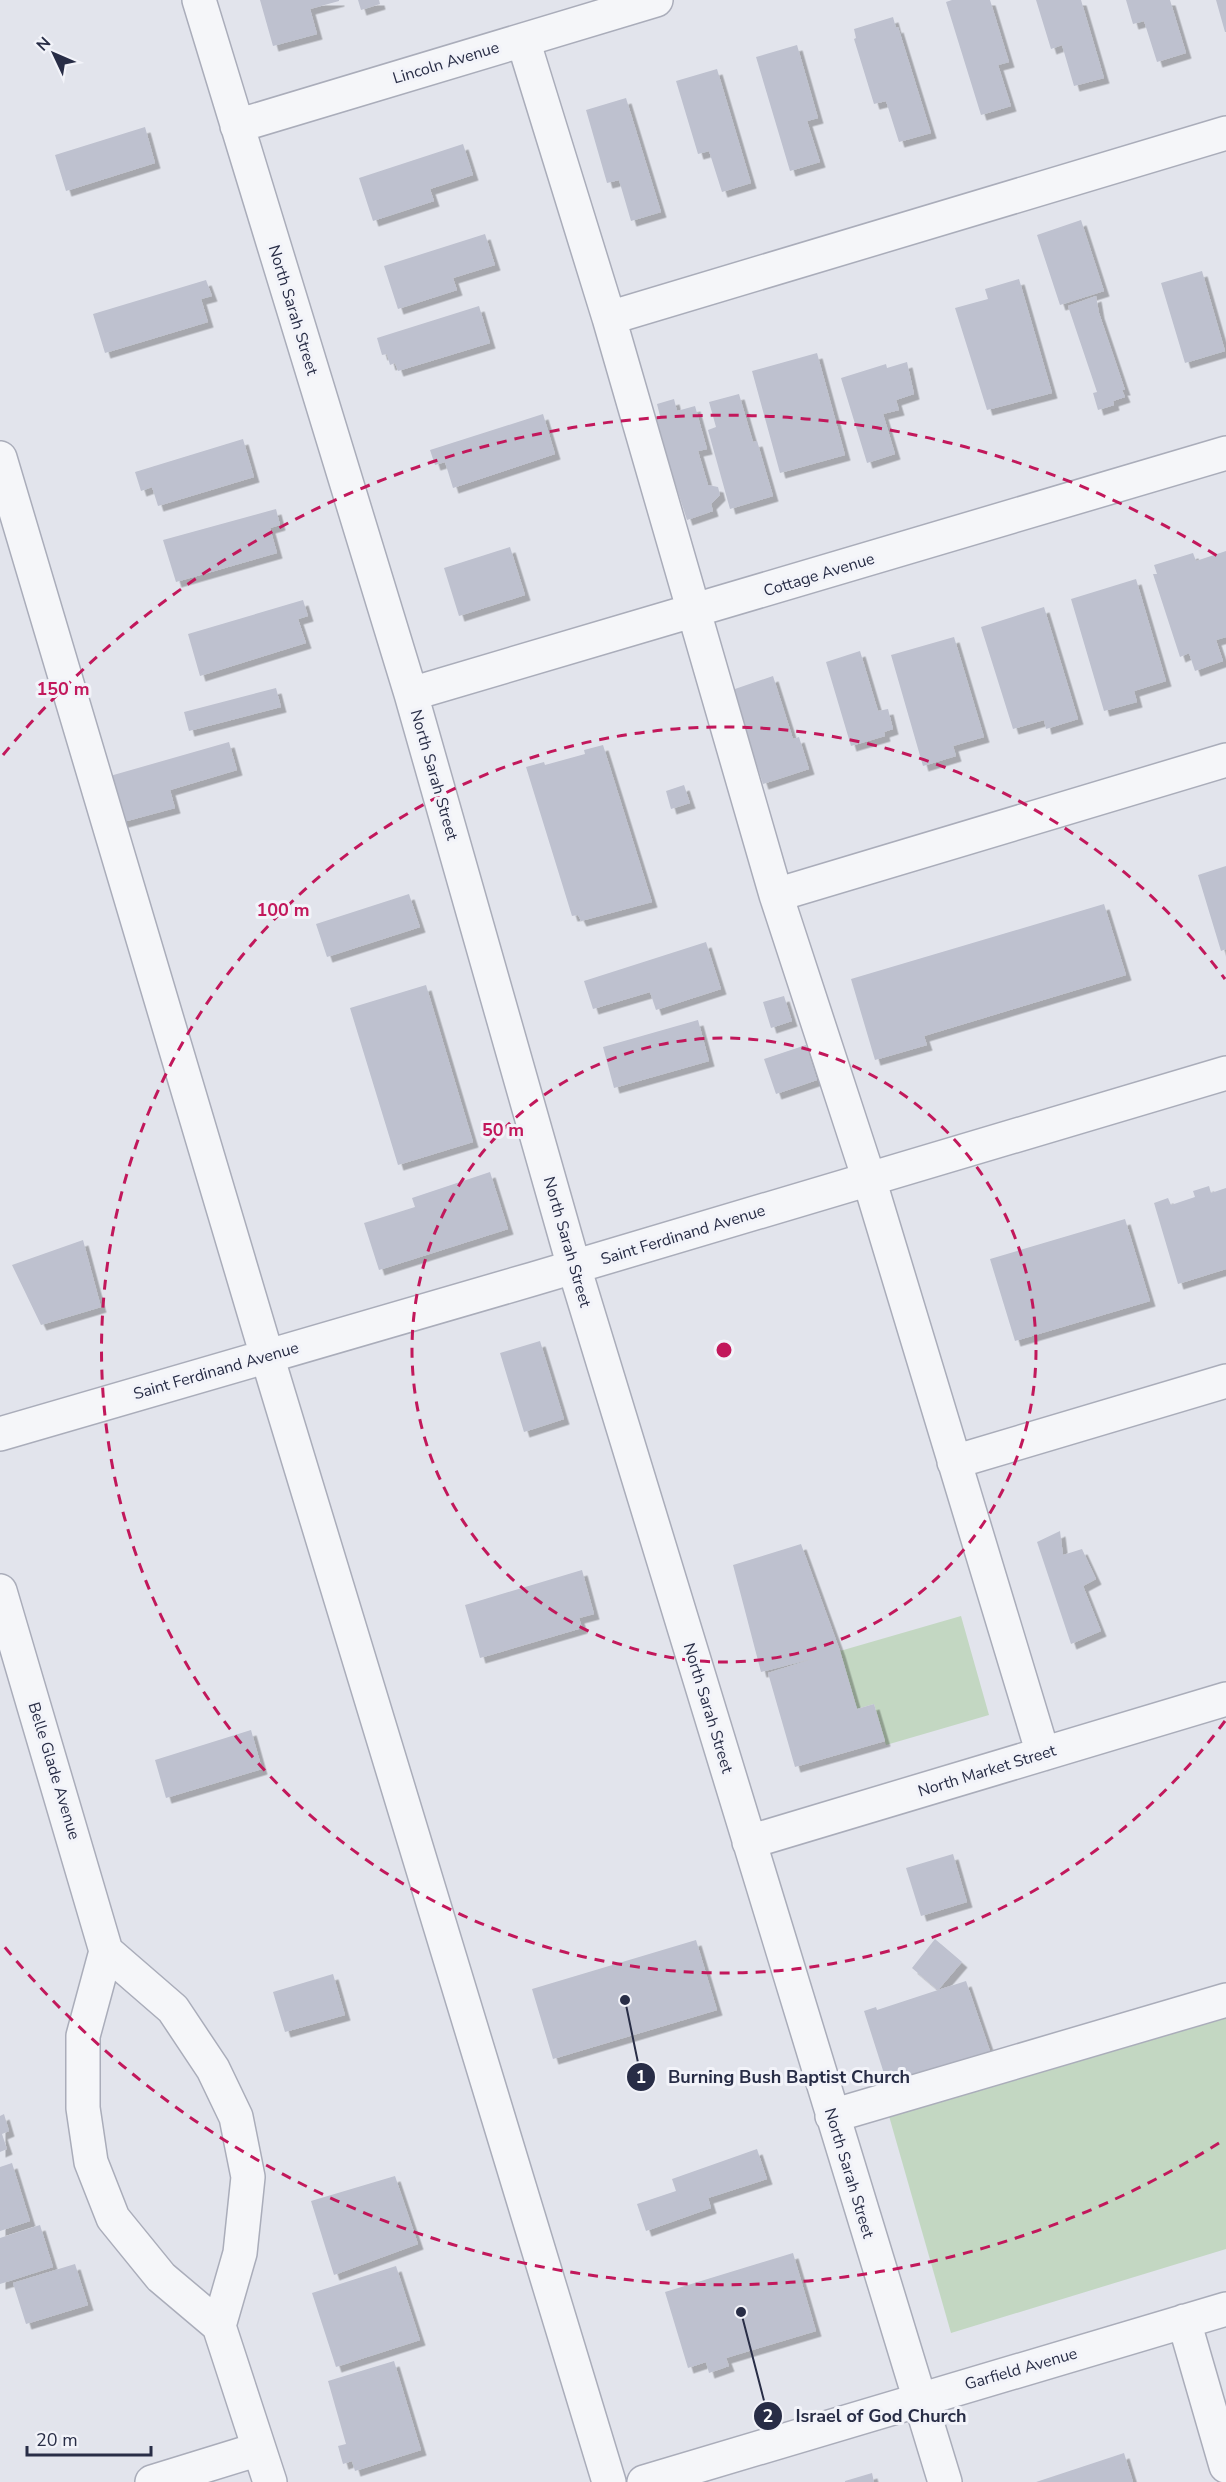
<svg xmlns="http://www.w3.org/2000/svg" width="1226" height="2482" viewBox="0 0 1226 2482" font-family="'Nunito Sans',sans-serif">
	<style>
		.green { fill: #c3d7c2 }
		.building { fill: #bec1cf; filter: url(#shadow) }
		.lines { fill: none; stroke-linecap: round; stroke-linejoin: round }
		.minor-casing { stroke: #aaadba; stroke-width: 36 }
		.minor { stroke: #f5f6f9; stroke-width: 33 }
		.ring { fill: none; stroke: #c2185b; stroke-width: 3; stroke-dasharray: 10 8 }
		.labels { text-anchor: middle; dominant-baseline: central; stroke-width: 6; stroke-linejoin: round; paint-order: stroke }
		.street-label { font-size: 16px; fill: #282d46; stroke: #f2f3f9 }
		.centre { fill: #c2185b; stroke: #f2f3f9; stroke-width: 3 }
		.ring-label { font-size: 18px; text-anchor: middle; font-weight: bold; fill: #c2185b; stroke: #f2f3f9; stroke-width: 6; stroke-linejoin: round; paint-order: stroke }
		.leader { fill: none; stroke: #282d46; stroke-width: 2 }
		.callout-dot { fill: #282d46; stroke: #f2f3f9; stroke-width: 2 }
		.mark-label { font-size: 18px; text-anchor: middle; font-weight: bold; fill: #fff }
		.callout-label { font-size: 18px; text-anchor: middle; font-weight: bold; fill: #282d46; stroke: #f2f3f9; stroke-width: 6; stroke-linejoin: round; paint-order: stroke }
	</style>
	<defs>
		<filter id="shadow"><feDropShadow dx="5.5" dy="5.5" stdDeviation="0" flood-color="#0004"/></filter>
	</defs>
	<rect width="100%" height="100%" fill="#e2e4ec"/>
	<path class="green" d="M961,1616L989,1715L886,1745L874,1704L857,1709L840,1651Z
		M1226,2014V2249L951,2333L889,2116Z"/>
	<path class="building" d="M260,0H339V1L310,9L317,34L273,46Z
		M358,0H379L380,4L361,10Z
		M952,0H990L1009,62L998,65L1011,106L981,115L946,2Z
		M1036,0H1081L1104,78L1074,86L1062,45L1051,49Z
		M1126,0H1170L1186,53L1157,62L1144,21L1133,24Z
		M1216,0H1226V32H1225Z
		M893,17L896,28L898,27L931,133L899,142L886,101L874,104L854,39L856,38L854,29Z
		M797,45L818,118L807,121L820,162L790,171L756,57Z
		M717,69L751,183L722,192L709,151L698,154L676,81Z
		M626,98L661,212L631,221L619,180L607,183L586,110Z
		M145,127L155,163L66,191L55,155Z
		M463,144L473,175L430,189L434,201L373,221L359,178Z
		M1081,220L1104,291L1060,305L1037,235Z
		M485,234L495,265L453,278L457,290L398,309L384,266Z
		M1202,271L1225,351L1185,363L1161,283Z
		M1019,279L1052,393L987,410L955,308L988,299L985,289Z
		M206,280L212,296L201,299L208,322L105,353L93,314Z
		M1096,296L1099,313L1125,390H1122L1125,397L1113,401L1114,405L1098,410L1093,393L1097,392L1068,306Z
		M479,306L490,343L398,371L395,363L390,365L387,354L382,355L377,338Z
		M817,353L845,455L780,473L752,371Z
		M907,362L914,394L896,400L899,410L883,414L895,454L867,463L841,378L886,364L887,368Z
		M739,394L753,442L757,441L773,496L730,509L708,430L716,427L709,402Z
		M674,399L677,411L695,406L707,449L698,451L708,485L718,487L720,495L711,504L713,511L687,520L654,418L660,416L657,404Z
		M543,414L555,454L453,488L445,462L435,465L430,450Z
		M243,439L254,477L158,506L152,487L141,491L135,472Z
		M276,509L280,525L270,528L277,553L176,582L163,540Z
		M510,547L525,595L459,616L444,568Z
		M1226,551V637L1216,640L1223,661L1195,671L1189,653L1180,657L1153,574H1157L1154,565L1193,553L1196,561Z
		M1136,579L1166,681L1134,691L1137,702L1104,711L1071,599Z
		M303,600L308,616L298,619L306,643L200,676L188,634Z
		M1044,607L1078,719L1046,729L1044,720L1013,729L981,627Z
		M954,637L984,737L953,746L956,756L923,766L891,655Z
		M860,651L878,711L888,709L893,729L884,732L885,736L851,746L826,662Z
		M773,676L793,739L799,737L809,769L763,784L732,690Z
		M276,688L281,707L189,731L184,712Z
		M229,742L237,770L170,790L175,808L116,824L103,778Z
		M603,745L652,902L581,921L578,915L572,916L526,767L544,762L545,765L585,754L584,750Z
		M684,785L690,803L671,809L666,791Z
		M1226,866V949L1221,951L1198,875Z
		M409,894L420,927L327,957L316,924Z
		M1104,904L1126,975L924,1036L927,1045L875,1060L851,979Z
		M706,942L721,989L656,1010L650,992L593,1009L584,981Z
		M426,985L473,1142L398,1165L350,1008Z
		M784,996L792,1021L771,1028L763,1002Z
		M698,1020L709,1061L614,1088L603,1047Z
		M806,1045L817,1080L776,1094L764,1059Z
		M490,1172L508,1229L379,1270L364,1223L415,1207L412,1198Z
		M1209,1186L1211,1193L1226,1188V1269L1178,1284L1154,1203L1168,1198L1171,1205L1195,1197L1193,1191Z
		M1125,1219L1150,1301L1015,1341L990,1259Z
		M83,1240L101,1307L41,1325L12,1265Z
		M540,1341L564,1419L524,1432L500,1353Z
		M1060,1531L1063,1555L1082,1549L1096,1579L1083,1586L1101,1631L1071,1644L1037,1542Z
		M801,1544L840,1651L857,1709L874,1704L885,1741L795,1767L768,1673L819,1657L761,1672L733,1565Z
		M582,1570L594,1614L579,1618L582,1628L480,1658L465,1605Z
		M251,1730L262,1769L166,1798L155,1760Z
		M953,1854L967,1902L921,1916L906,1868Z
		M935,1939L962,1962L938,1990L966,1981L990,2051L888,2086L864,2011L876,2007L877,2010L938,1990L912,1968Z
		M696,1940L717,2010L553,2059L532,1989Z
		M333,1974L345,2015L285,2032L273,1992Z
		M4,2114L9,2131L2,2134L7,2149L0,2152V2116Z
		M757,2149L767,2179L708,2198L711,2208L646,2231L637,2204L676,2191L672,2179Z
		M12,2163L30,2221L0,2231V2167Z
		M395,2176L418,2244L334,2275L311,2201Z
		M40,2225L53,2267L0,2284V2238Z
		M793,2253L816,2331L726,2358L729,2366L709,2373L706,2362L688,2368L665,2292Z
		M75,2264L88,2305L26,2324L13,2283Z
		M396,2266L420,2340L336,2367L312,2293Z
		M394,2361L421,2450L355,2471L352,2461L343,2464L338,2446L346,2444L328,2381Z
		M1124,2453L1133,2482H1036Z
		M872,2473L874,2482H845V2481Z"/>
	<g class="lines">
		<g class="minor-casing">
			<path id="minor" d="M199,0L411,694L574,1267L945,2482
				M523,40L609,318L1226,133
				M237,126L656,0
				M609,318L776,895L869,1179L1043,1754
				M0,458L267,1356L609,2482
				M411,694L1226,453
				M776,895L1226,760
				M0,1434L533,1279L1226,1073
				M954,1462L1226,1381
				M0,1591L106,1951L83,2036V2108L91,2162L113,2218L161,2277L219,2326L270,2482
				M749,1842L1226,1699
				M106,1951L173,2009L213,2069L236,2117L248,2177L240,2253L219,2326
				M832,2116L1226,2000
				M1184,2321L1226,2466
				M152,2482L259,2449
				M644,2482L1226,2309"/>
		</g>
		<use href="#minor" class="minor"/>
	</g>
	<g class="ring">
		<circle cx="724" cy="1350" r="312"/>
		<path d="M1225 1721A623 623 0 1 1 1225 979"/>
		<path d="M1219 2143A935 935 0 0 1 3 1945M3 755A935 935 0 0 1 1219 557"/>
	</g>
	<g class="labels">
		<g class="street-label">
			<text transform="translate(446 63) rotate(-17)">Lincoln Avenue</text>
			<text transform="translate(293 310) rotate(73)">North Sarah Street</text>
			<text transform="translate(819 575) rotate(-17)">Cottage Avenue</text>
			<text transform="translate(434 775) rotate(74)">North Sarah Street</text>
			<text transform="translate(683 1235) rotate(-17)">Saint Ferdinand Avenue</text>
			<text transform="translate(567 1242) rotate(74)">North Sarah Street</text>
			<text transform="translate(216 1371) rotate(-16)">Saint Ferdinand Avenue</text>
			<text transform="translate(708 1708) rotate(73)">North Sarah Street</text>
			<text transform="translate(54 1771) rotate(73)">Belle Glade Avenue</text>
			<text transform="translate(987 1771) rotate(-17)">North Market Street</text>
			<text transform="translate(849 2173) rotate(73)">North Sarah Street</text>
			<text transform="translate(1021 2369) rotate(-16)">Garfield Avenue</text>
		</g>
	</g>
	<circle cx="724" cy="1350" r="9" class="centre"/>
	<g class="ring-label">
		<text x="63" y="695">150 m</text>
		<text x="283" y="916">100 m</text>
		<text x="503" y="1136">50 m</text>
	</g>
	<path class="leader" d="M625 2000L641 2077M741 2312L768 2416"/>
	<g class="callout-dot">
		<circle cx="625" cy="2000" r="6"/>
		<circle cx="741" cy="2312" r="6"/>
		<circle cx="641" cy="2077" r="15"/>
		<circle cx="768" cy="2416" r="15"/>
	</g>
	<g class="mark-label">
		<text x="641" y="2083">1</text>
		<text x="768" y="2422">2</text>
	</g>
	<g class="callout-label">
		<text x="789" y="2083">Burning Bush Baptist Church</text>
		<text x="881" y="2422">Israel of God Church</text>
	</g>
	<g transform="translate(54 54) rotate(314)" stroke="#f2f3f9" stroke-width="4.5" paint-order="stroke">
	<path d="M0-4.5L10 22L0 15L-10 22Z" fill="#282d46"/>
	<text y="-9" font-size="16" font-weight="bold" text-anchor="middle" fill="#282d46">N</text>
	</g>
	<path d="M27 2446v9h124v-9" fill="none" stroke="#282d46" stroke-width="3"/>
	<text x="36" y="2446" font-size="18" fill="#282d46" stroke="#f2f3f9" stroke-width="4.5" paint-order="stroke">20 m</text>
</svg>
